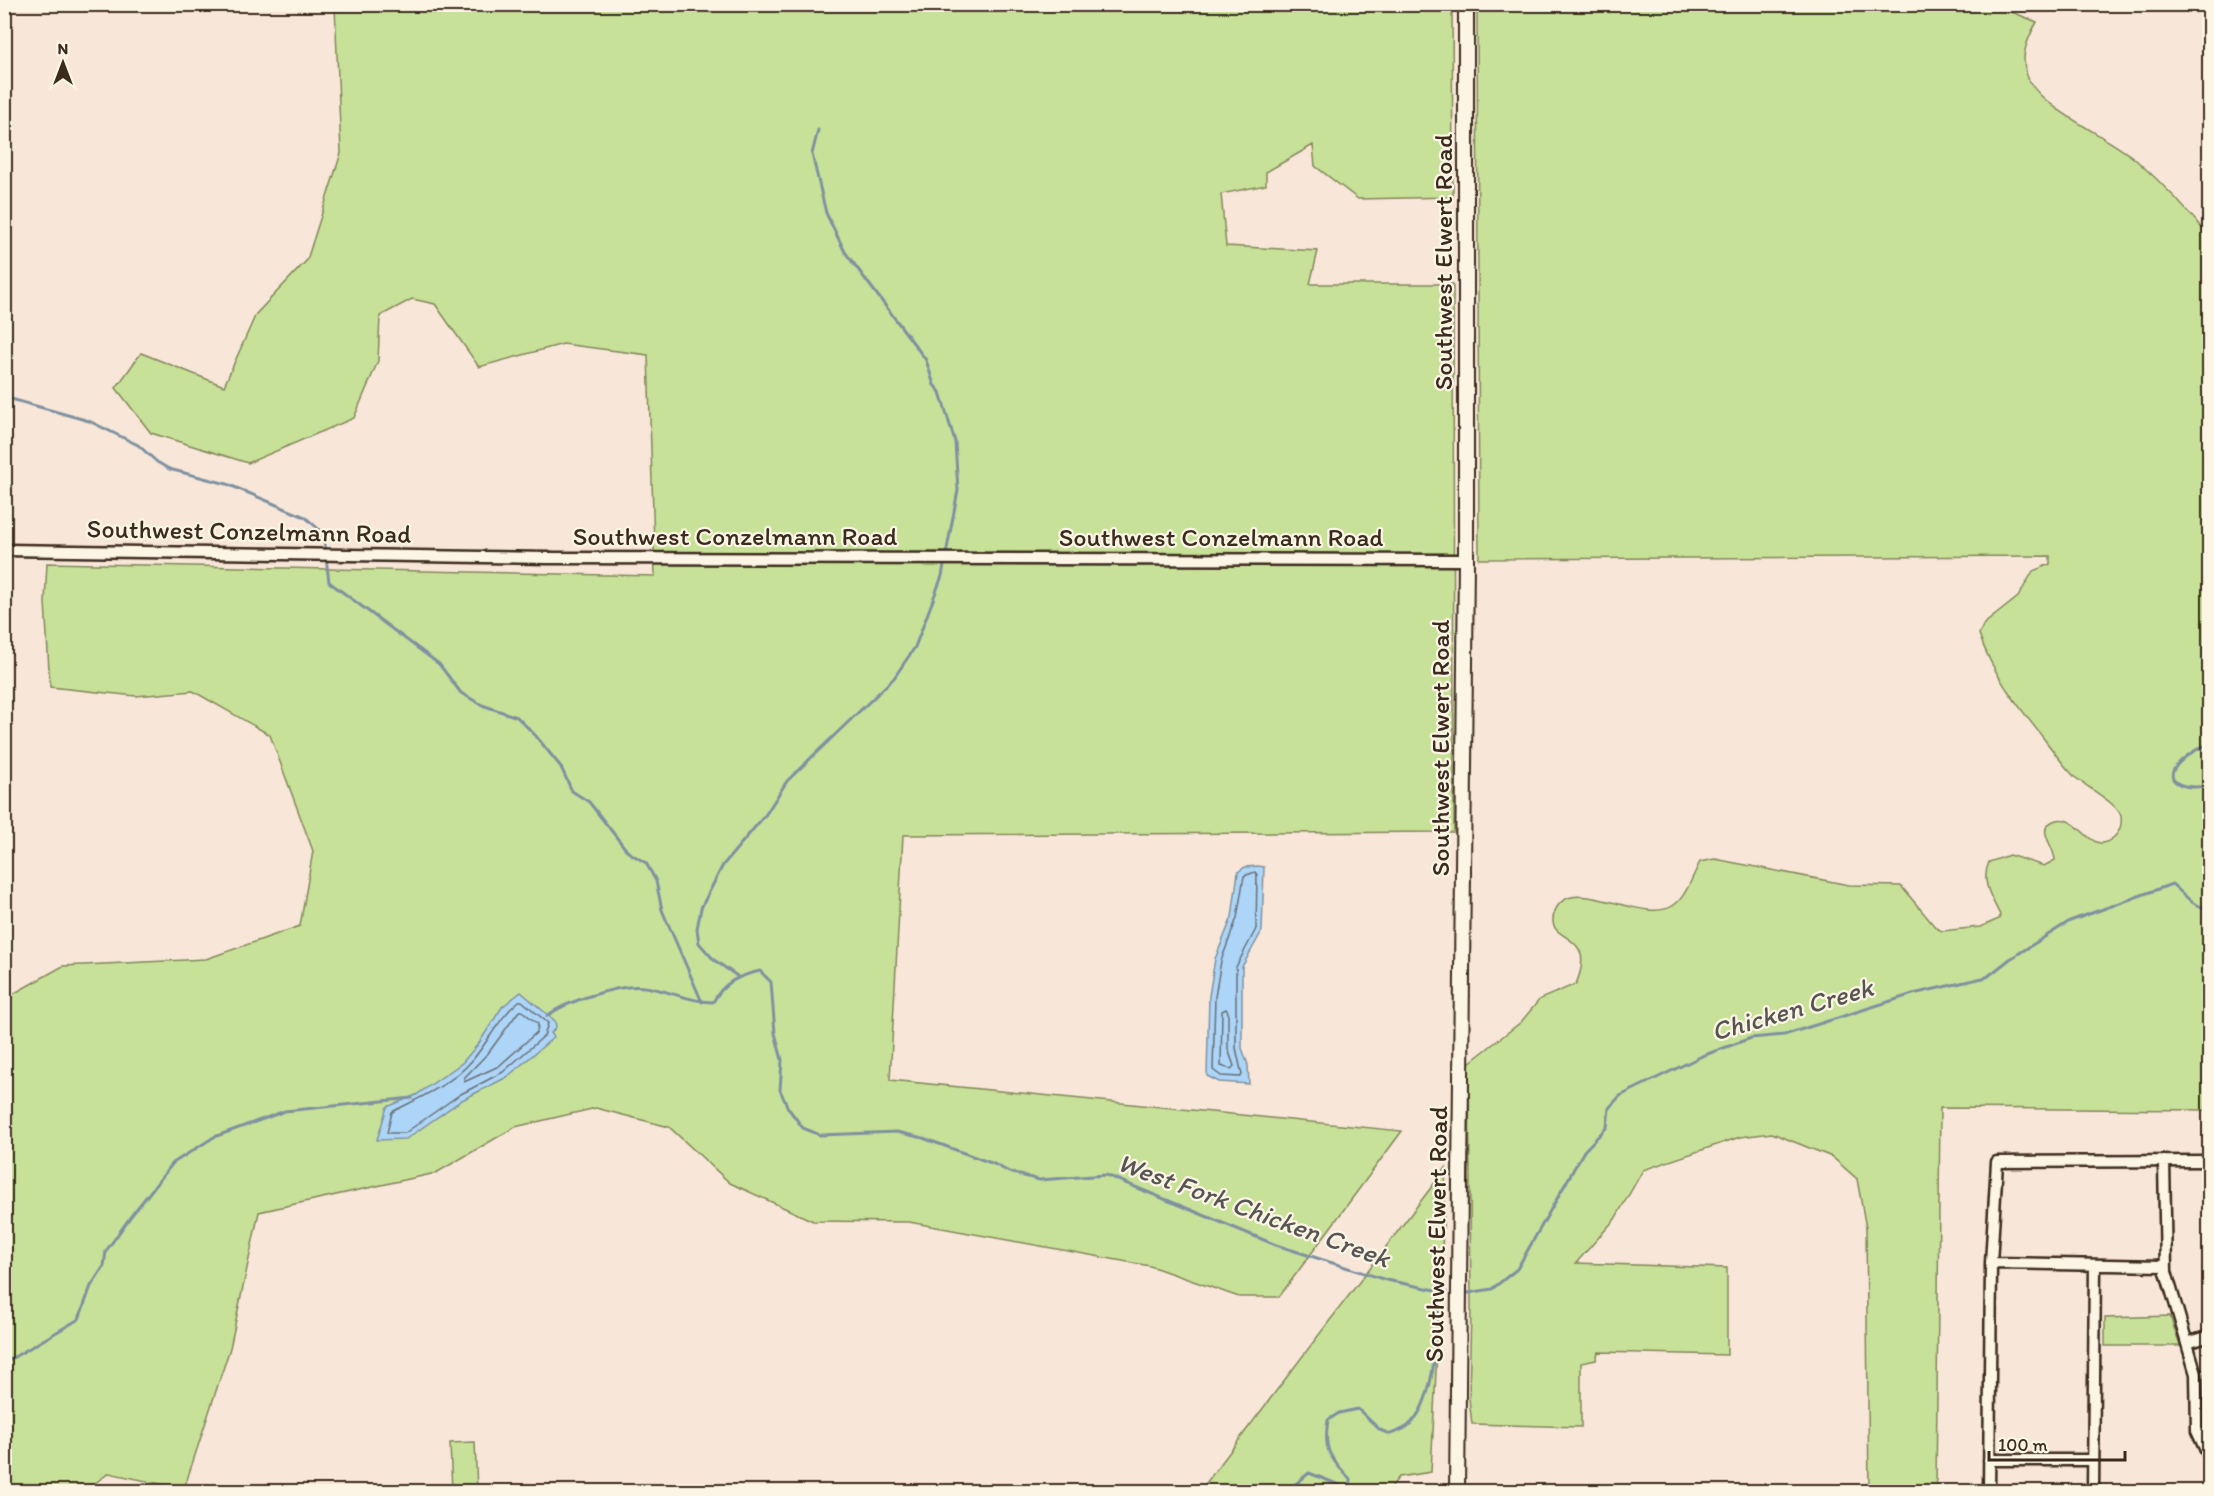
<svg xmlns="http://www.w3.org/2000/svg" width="2214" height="1496" viewBox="0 0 2214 1496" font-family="Itim,sans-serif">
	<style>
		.green { fill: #c8e198; stroke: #82865b; stroke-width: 1.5 }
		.water { fill: #acd5f7; stroke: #7f91a0; stroke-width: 1.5 }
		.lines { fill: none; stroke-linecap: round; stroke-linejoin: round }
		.shore { stroke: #686e75; stroke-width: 1.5 }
		.stream { stroke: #7f91a0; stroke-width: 3 }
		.street-casing { stroke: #3b2a1e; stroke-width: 15 }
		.secondary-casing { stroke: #3b2a1e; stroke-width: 18 }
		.street { stroke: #fcf5e5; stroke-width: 10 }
		.secondary { stroke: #fcf5e5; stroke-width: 14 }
		.labels { text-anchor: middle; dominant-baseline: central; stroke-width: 4.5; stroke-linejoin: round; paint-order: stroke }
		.street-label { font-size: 26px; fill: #3b2a1e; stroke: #fcf5e5 }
		.water-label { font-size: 27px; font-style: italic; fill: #575554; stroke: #fcf5e5 }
	</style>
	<rect width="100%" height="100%" fill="#f8e7d9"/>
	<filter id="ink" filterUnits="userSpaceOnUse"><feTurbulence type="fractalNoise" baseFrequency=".0167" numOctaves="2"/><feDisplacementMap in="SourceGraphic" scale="12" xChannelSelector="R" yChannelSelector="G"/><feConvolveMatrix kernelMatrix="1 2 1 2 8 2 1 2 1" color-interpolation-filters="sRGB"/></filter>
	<g filter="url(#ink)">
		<path class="green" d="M335,5H1452L1453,197L1358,199L1315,166L1313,145L1266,172V185L1221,194L1226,246L1318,251L1310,284H1453L1454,832L903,835L890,1080L1402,1131L1279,1297H1239L1150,1266L909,1222L813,1221L730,1183L669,1127L596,1108L515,1127L436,1173L259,1212L230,1348L184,1489L109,1473L84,1491H5L4,999L63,966L206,959L300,926L313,851L270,735L193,691L136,696L50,687L45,602L47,563L655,576L648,355L563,344L479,367L435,304L412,299L380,316L378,361L354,418L248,463L151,433L116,388L141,353L224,386L256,314L307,260L341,153Z
			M1994,5L2037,22C2026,41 2018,60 2030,82C2045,110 2109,137 2136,160C2162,183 2188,210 2209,237V1110L1940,1108L1936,1491H1869L1866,1228L1857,1179L1832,1157L1772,1133L1740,1137L1643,1170L1615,1219L1576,1263L1727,1268V1355L1598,1352L1596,1360L1581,1363V1427L1472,1424L1469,1399L1471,1309L1469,1063L1521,1022L1540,999L1576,984C1600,928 1541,945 1555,911C1571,871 1644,927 1674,905C1686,897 1693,875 1700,862L1715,859L1849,885L1901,886L1936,928L1942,931L1980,927L1999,919L2000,915C1992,898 1980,882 1989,862L2009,855L2044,866L2055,860C2054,850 2048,843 2046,834C2043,822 2059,817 2068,821C2084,827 2094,855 2114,837C2120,832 2122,824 2121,816C2118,804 2087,787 2076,778C2063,766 2052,749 2041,735C2016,703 1992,673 1979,634L1984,624L2018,597L2033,571L2050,564V556L1479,559L1477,5Z
			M1446,1168L1431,1472L1399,1477L1388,1491H1200Z
			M2170,1316L2180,1346H2105V1318Z
			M475,1442L477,1491H452L450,1443Z"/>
		<path class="water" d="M1258,866L1264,867L1262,931L1242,967V1048L1248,1065L1249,1084L1219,1082L1207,1076L1209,996L1215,959L1232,917L1238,872L1245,867Z
			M521,992L555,1021L556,1027L551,1033L554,1037L507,1077L462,1100L406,1139L377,1140L387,1107L416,1095L462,1063L479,1043L502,1007Z"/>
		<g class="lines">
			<path class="shore" d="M1255,872L1257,875L1256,929L1236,967V1048L1242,1075L1240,1077L1221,1076L1213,1070L1215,997L1221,961L1237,918L1244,876Z
				M519,1001H522L548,1023L544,1036L503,1072L459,1095L405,1133H387L392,1112C415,1100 449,1085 467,1066C487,1046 497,1019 519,1001Z
				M1226,1009L1228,1012V1049L1234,1066L1231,1069L1221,1066L1222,1011Z
				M519,1011H522L538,1024L537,1032L499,1066L464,1082V1078L489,1052Z"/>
			<path class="stream" d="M4,397L89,421L138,445L157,462L169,469L227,484L305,517L324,534L325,552
				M326,558L329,582L439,664L461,693L482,705L517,717L535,735L561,767L572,791L589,802L628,852L646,863L656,881L662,910L702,1002
				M2210,744C2196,747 2150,777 2185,786C2192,788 2202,786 2210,787
				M2210,849L2205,863L2210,875
				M737,976L714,960L699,943L697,929L701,908L723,865L766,814L787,781L894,678L915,647L942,576L958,490L955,442L940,392L934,385L926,360L845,252L826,213L812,154L818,130
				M547,1016C565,1002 621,983 645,987C668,990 689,1002 713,1002C724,982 738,976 760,971L771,982L775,1033L782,1060L780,1090L788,1108L803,1128L820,1135L897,1132L923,1138L994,1164L1009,1172L1039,1180L1106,1175L1276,1245L1386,1280L1446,1292
				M1468,1293L1492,1289L1517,1269L1584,1151L1607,1127L1609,1108L1620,1096L1702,1056L1751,1038L1784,1035L1913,994L1987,977L2010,959L2070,921L2172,884L2193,903L2202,907L2210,904
				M4,1363L79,1319L91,1286L104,1266L106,1251L131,1216L173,1163L214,1137L285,1111L412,1098
				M1286,1492L1309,1473L1347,1488L1350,1487V1479C1330,1457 1323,1451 1328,1420L1339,1413L1358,1409L1380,1430L1390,1434C1396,1432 1403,1430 1408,1426C1436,1403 1437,1333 1439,1299L1446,1292"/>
			<g class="street-casing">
				<path id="street" d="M4,550L547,558L1466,560
					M2164,1161L2166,1272L2196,1374L2197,1431L2210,1459
					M1991,1263L2165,1266
					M2187,1343L2210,1336
					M1989,1460H2093
					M1989,1492L1991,1263L1997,1162L2210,1161
					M2093,1492L2095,1265"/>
			</g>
			<g class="secondary-casing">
				<path id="secondary" d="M1457,1492L1466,560V4"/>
			</g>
			<use href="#street" class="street"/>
			<use href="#secondary" class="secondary"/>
		</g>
	</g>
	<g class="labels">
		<g class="street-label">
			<text transform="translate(1443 262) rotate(-90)">Southwest Elwert Road</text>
			<text transform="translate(249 531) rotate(1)">Southwest Conzelmann Road</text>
			<text x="735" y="536">Southwest Conzelmann Road</text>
			<text x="1221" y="537">Southwest Conzelmann Road</text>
			<text transform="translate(1440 748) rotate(-90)">Southwest Elwert Road</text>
			<text transform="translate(1436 1234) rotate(-89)">Southwest Elwert Road</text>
		</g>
		<g class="water-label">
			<text transform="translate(1792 1009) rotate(-16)">Chicken Creek</text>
			<text transform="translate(1254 1210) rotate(20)">West Fork Chicken Creek</text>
		</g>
	</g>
	<rect width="2214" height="1496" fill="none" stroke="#fcf5e5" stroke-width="24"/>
	<rect x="12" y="12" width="2190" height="1472" fill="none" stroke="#3b2a1e" stroke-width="2" filter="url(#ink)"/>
	<g transform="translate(63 63)" stroke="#fcf5e5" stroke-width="4.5" paint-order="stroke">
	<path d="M0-4.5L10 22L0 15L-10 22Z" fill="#3b2a1e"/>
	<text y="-9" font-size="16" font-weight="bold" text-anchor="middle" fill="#3b2a1e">N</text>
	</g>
	<path d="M1989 1451v9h136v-9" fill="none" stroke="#3b2a1e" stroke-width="3"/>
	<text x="1998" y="1451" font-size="18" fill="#3b2a1e" stroke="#fcf5e5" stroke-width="4.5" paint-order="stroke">100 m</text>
</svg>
